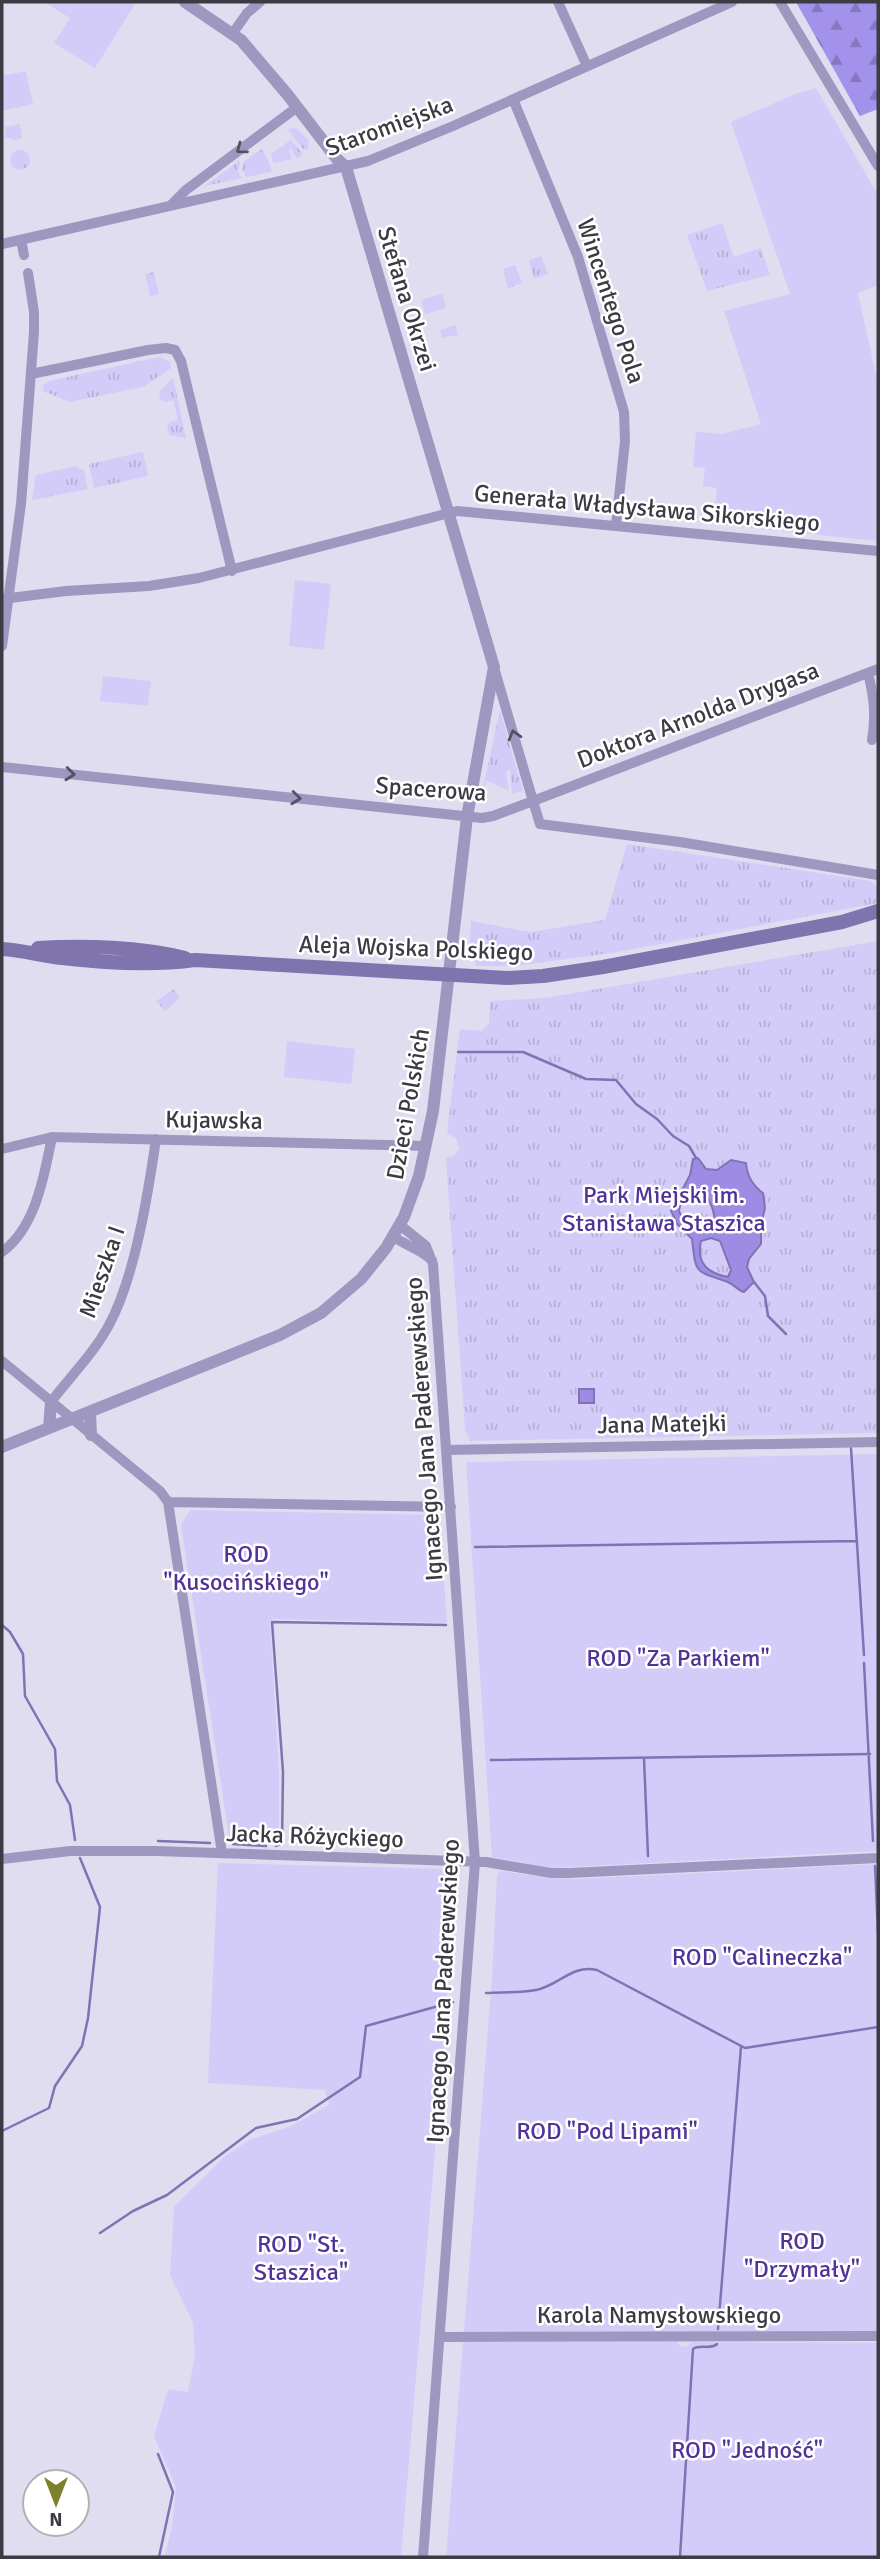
<svg xmlns="http://www.w3.org/2000/svg" width="880" height="2559" viewBox="0 0 880 2559" font-family="Signika,sans-serif">
	<style>
		.grass { fill: url(#grass-tufts) }
		.forest { fill: url(#forest-firs) }
		.garden { fill: #d3ccf8 }
		.water { fill: #9d8be4; stroke: #8073b4; stroke-width: 2; fill-rule: evenodd }
		.lines { fill: none; stroke-linecap: round; stroke-linejoin: round }
		.stream { stroke: #8073b4; stroke-width: 2.5 }
		.minor { stroke: #9e98c0; stroke-width: 10 }
		.tertiary { stroke: #9e98c0; stroke-width: 12 }
		.secondary { stroke: #7f74ae; stroke-width: 14 }
		.oneway { stroke: #545262 }
		.labels { text-anchor: middle; dominant-baseline: central; stroke-width: 5; stroke-linejoin: round; paint-order: stroke }
		.street-label { font-size: 24px; fill: #3c3b43; stroke: #fff }
		.park-label { font-size: 24px; fill: #513298; stroke: #fff }
	</style>
	<defs>
		<pattern id="grass-tufts" width="24" height="20" patternUnits="userSpaceOnUse" patternTransform="scale(1.75)"><rect width="24" height="20" fill="#d3ccf8"/><path d="M3 7l-1-3M5 7V3M7 7l1-3M15 17l-1-3M17 17v-4M19 17l1-3" fill="none" stroke="#b6b0d6"/></pattern>
		<pattern id="forest-firs" width="22" height="20" patternUnits="userSpaceOnUse" patternTransform="scale(1.75)"><rect width="22" height="20" fill="#a392eb"/><path d="M5 1l3.5 6h-7zM16 11l3.5 6h-7z" fill="#8678c0"/></pattern>
	</defs>
	<rect width="100%" height="100%" fill="#e0ddf1"/>
	<path class="grass" d="M20,124L22,138L15,140L5,137V127Z
		M292,128L298,129L309,141L307,149L304,150L288,130Z
		M291,140L302,153V156L296,158L291,148L289,150L292,159L273,163L271,154Z
		M262,149L268,159L272,172L246,177L242,170L243,162Z
		M10 160a10 10 0 1 1 20 0a10 10 0 1 1-20 0Z
		M240,160L238,172L242,178L205,186Z
		M722,223L734,257L761,248L770,275L707,291L687,235Z
		M541,256L548,274L534,279L529,260Z
		M515,265L522,283L508,288L503,269Z
		M154,272L159,294L150,296L145,274Z
		M455,325L458,335L442,338L440,330Z
		M159,357L170,362L171,368L143,387L70,402L43,391V385L49,381Z
		M173,378L186,438L169,435L167,428L170,422L178,420L173,400L165,402L160,399L159,391Z
		M143,452L148,476L94,488L89,464Z
		M76,466L84,471L88,489L32,500L36,475Z
		M500,710L523,791L512,794L510,770L506,772L509,791L486,780L485,793L481,797Z
		M627,844L870,881L878,888V903L618,952L516,966H477L469,950L471,921L530,932L605,920Z
		M878,941V1433L471,1441L465,1430L446,1158L454,1156L459,1149L456,1138L447,1133L460,1029L482,1031L489,1023L490,1001L545,998Z
		M174,989L180,998L165,1011L156,1001Z"/>
	<path class="forest" d="M796,2H878V109L860,116Z"/>
	<path class="garden" d="M44,2H131L135,4L95,68L54,43L70,18Z
		M26,71L33,104L2,111V76Z
		M816,88L878,195V285L858,293L878,384V541L713,524L717,488L703,486L705,468L693,467L696,432L722,434L761,424L724,311L790,294L731,122L795,94Z
		M442,294L446,308L425,314L421,300Z
		M295,580L331,584L324,650L289,646Z
		M103,676L151,681L148,706L100,701Z
		M287,1041L355,1049L351,1084L284,1077Z
		M878,1454V1851L553,1868L492,1857L466,1462Z
		M190,1510L435,1515L440,1523L447,1623L272,1619L270,1621L279,1772V1843L230,1842L181,1525Z
		M218,1863L455,1869L444,2042L401,2557H164L172,2528L176,2487L154,2436L168,2389L188,2392L195,2354L193,2323L170,2275L174,2207L225,2156L249,2140L291,2126L329,2105L325,2090L208,2083Z
		M878,1864V2333L464,2332L492,1978L497,1875L501,1871L549,1878L576,1879Z
		M463,2342H677L681,2347L687,2346L692,2342L878,2343V2557H446Z"/>
	<path class="water" d="M698,1158L706,1169L717,1170L731,1160L746,1163C747,1175 753,1186 763,1193L765,1208L761,1225V1244L749,1259L747,1267L754,1282L744,1292C737,1290 733,1283 725,1281C694,1271 696,1273 692,1239L677,1224L671,1211L690,1175L693,1159ZM700,1190C709,1195 716,1214 714,1224L707,1229H694L683,1219L679,1211C680,1200 689,1192 700,1190ZM711,1238L720,1241L731,1270L728,1277C708,1273 696,1264 701,1241Z
		M579,1389H594V1403H579Z"/>
	<g class="lines">
		<path class="stream" d="M458,1052H523L586,1079L616,1080L636,1104L657,1119L673,1136L689,1146L696,1158
			M754,1282L765,1296L768,1316L786,1334
			M851,1448L864,1655
			M475,1547L857,1541
			M2,1625L10,1632L23,1654L25,1696L55,1749L57,1781L70,1805L75,1840
			M864,1663L873,1841
			M644,1758L648,1856
			M491,1760L870,1754
			M158,1841L210,1843
			M233,1844L266,1846
			M276,1846L282,1843L283,1772L272,1622L446,1625
			M875,1866L878,1933
			M486,1993C502,1992 520,1993 536,1990C558,1986 572,1964 597,1970L745,2048L878,2027
			M2,2131L49,2108L55,2086L82,2046L88,2018L100,1907L80,1858
			M100,2233L133,2211L167,2195L256,2128L297,2119L360,2077L366,2026L453,2002
			M718,2329L741,2047
			M158,2454L173,2492L159,2557
			M680,2557L693,2349C700,2344 711,2350 717,2344"/>
		<path class="minor" d="M558,2L587,66
			M780,2L878,166
			M233,33L247,13L260,2
			M513,99L578,257L624,412L625,441L616,525
			M170,206L186,190L296,108
			M21,240L24,255
			M2,244L368,161L453,126L732,2
			M31,374L148,350L166,348L175,350L181,361L232,571
			M2,599L66,591L149,586L199,578L457,511L878,551
			M2,646L21,504L34,332V312L28,273
			M495,671L533,801L878,669
			M868,673C874,697 876,716 872,740
			M2,767L482,818L493,816L533,801L540,824L680,842L878,875
			M2,1149L52,1137L426,1146
			M400,1225L426,1246L433,1264L475,1862L423,2557
			M393,1237L421,1252L432,1260
			M2,1252C36,1227 44,1176 52,1137
			M2,1361L160,1491L168,1502L222,1853
			M51,1402C70,1377 94,1353 109,1325C135,1277 148,1194 156,1139
			M447,1450L878,1442
			M168,1502L451,1507
			M2,1859L70,1851H156L486,1862L551,1873H570L878,1858
			M441,2337L878,2336"/>
		<path class="tertiary" d="M90,1412L91,1435
			M49,1428L51,1402
			M2,1447L280,1335L321,1313L361,1279L386,1248L404,1217L419,1176L433,1111L467,817L494,667L346,167L337,159L287,94L241,40L185,2"/>
		<path class="secondary" d="M38,948C84,945 141,947 185,958
			M2,949C22,950 42,956 62,958C105,963 151,966 195,960L507,978L543,976L603,967L842,922L878,911"/>
	</g>
	<defs><path id="oneway-chevron" d="M-2-3.5L2.5 0L-2 3.5" fill="none" stroke-width="1.6" stroke-linecap="round" stroke-linejoin="round" transform="scale(1.75)"/></defs>
	<g class="oneway">
		<use href="#oneway-chevron" transform="translate(241 149) rotate(143)"/>
		<use href="#oneway-chevron" transform="translate(514 735) rotate(-106)"/>
		<use href="#oneway-chevron" transform="translate(70 774) rotate(6)"/>
		<use href="#oneway-chevron" transform="translate(296 798) rotate(6)"/>
	</g>
	<g class="labels">
		<g class="street-label">
			<text transform="translate(389 126) rotate(-20)">Staromiejska</text>
			<text transform="translate(407 299) rotate(73)">Stefana Okrzei</text>
			<text transform="translate(611 301) rotate(72)">Wincentego Pola</text>
			<text transform="translate(647 508) rotate(5)">Generała Władysława Sikorskiego</text>
			<text transform="translate(698 715) rotate(-21)">Doktora Arnolda Drygasa</text>
			<text transform="translate(431 789) rotate(4)">Spacerowa</text>
			<text transform="translate(416 948) rotate(2)">Aleja Wojska Polskiego</text>
			<text transform="translate(408 1104) rotate(-80)">Dzieci Polskich</text>
			<text transform="translate(214 1120) rotate(1)">Kujawska</text>
			<text transform="translate(102 1272) rotate(-71)">Mieszka I</text>
			<text transform="translate(662 1424) rotate(-1)">Jana Matejki</text>
			<text transform="translate(424 1429) rotate(-94)">Ignacego Jana Paderewskiego</text>
			<text transform="translate(315 1836) rotate(2)">Jacka Różyckiego</text>
			<text transform="translate(443 1991) rotate(-87)">Ignacego Jana Paderewskiego</text>
			<text x="659" y="2315">Karola Namysłowskiego</text>
		</g>
		<g class="park-label">
			<text x="664" y="1195">Park Miejski im.<tspan x="664" dy="28">Stanisława Staszica</tspan></text>
			<text x="246" y="1554">ROD<tspan x="246" dy="28">"Kusocińskiego"</tspan></text>
			<text x="678" y="1658">ROD "Za Parkiem"</text>
			<text x="762" y="1957">ROD "Calineczka"</text>
			<text x="607" y="2131">ROD "Pod Lipami"</text>
			<text x="802" y="2241">ROD<tspan x="802" dy="28">"Drzymały"</tspan></text>
			<text x="301" y="2244">ROD "St.<tspan x="301" dy="28">Staszica"</tspan></text>
			<text x="747" y="2450">ROD "Jedność"</text>
		</g>
	</g>
	<rect width="880" height="2559" fill="none" stroke="#3c3b43" stroke-width="7"/>
	<g transform="translate(56 2503) rotate(180)"><circle r="33" fill="#ffffff" stroke="#b1b1b4" stroke-width="2"/>
	<path d="M0-5L12 26L0 18L-12 26Z" fill="#7e812b"/>
	<text y="-10" font-size="19" font-weight="bold" text-anchor="middle" fill="#3c3b43">N</text>
	</g>
</svg>
